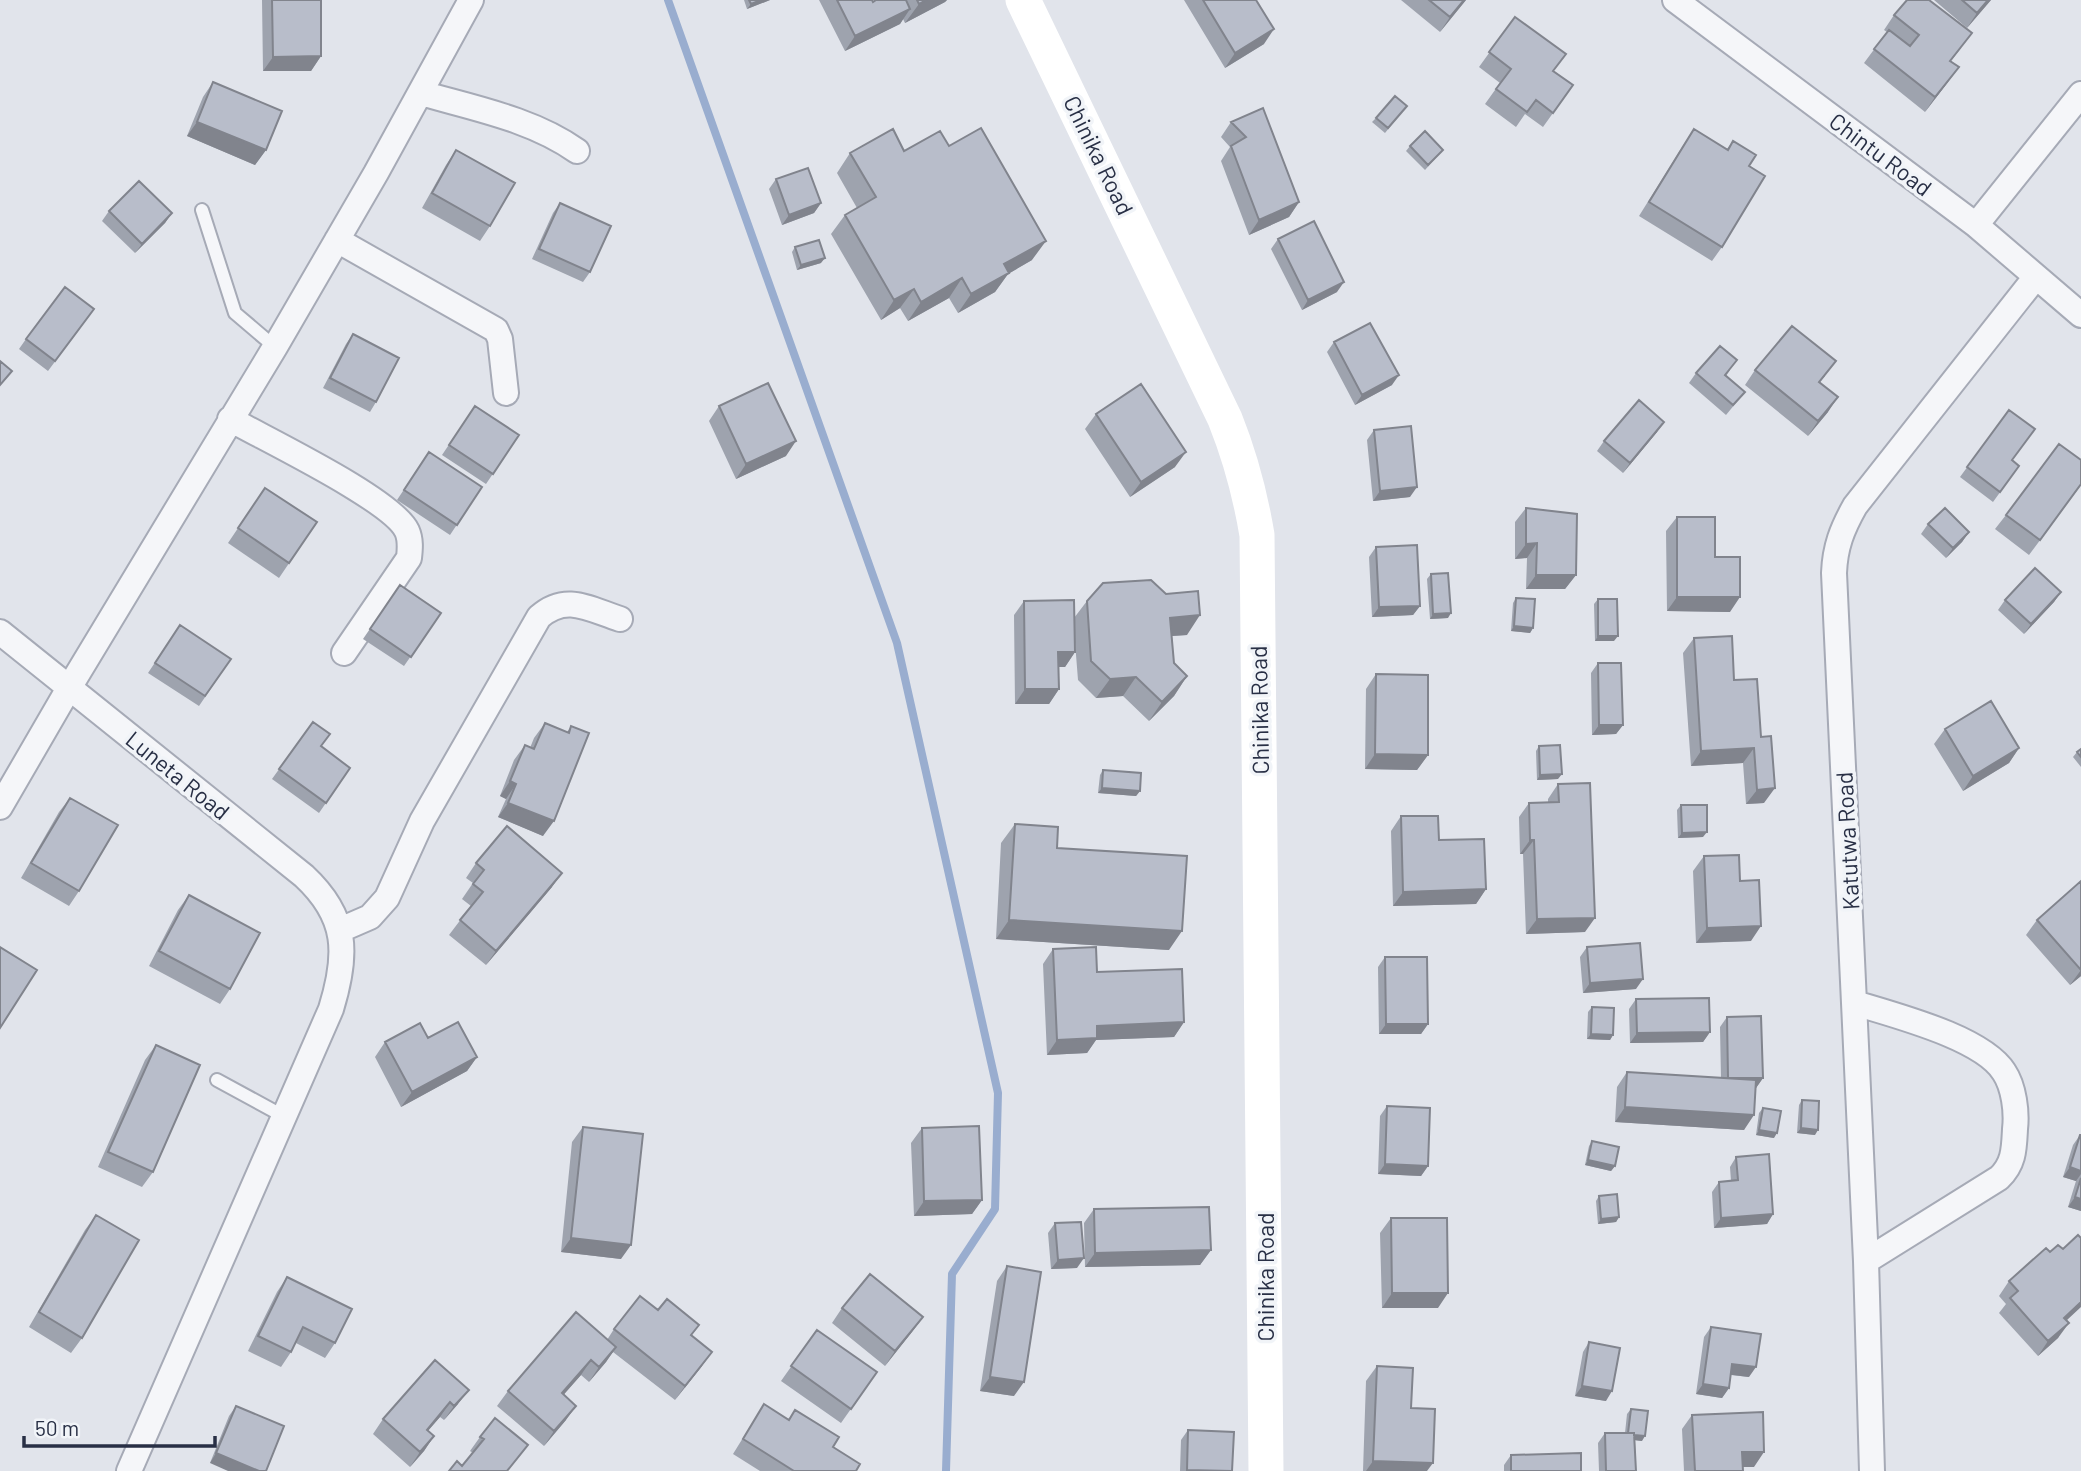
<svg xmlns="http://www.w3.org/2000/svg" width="2081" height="1471" viewBox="0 0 2081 1471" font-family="Barlow,sans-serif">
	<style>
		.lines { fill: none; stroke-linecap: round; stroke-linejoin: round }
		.stream { stroke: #99adcf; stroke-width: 8 }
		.lane-casing { stroke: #a6aab6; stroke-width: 16 }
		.street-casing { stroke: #a6aab6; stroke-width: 28 }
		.lane { stroke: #f5f6f9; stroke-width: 12 }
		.street { stroke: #f5f6f9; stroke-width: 24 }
		.secondary { stroke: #fff; stroke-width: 35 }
		.wall { fill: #9ea3ae }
		.shaded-wall { fill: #81848d }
		.building { fill: #b8bdca; stroke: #81848d; stroke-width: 2 }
		.labels { text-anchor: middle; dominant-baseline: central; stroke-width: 7; stroke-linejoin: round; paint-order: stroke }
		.street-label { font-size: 23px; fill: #282f45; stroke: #f1f4f8 }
	</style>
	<rect width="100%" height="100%" fill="#e1e4eb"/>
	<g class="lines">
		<path class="stream" d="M668,0L897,643L998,1093L995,1209L952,1274L946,1471"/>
		<g class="lane-casing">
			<path id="lane" d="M202,210L235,313L275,347
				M217,1080L285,1117"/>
		</g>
		<g class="street-casing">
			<path id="street" d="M1675,0L1976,225L2081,315
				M421,93C473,108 532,119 577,151
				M1976,225L2081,94
				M337,240L496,330L500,339L506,393
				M230,419C265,439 393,500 407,531C411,540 410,549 409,558L344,653
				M0,632L304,876C348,917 348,954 331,1009L129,1471
				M0,807L69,688L275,347L376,173L471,0
				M340,930L370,917L387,898L422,821L539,617C566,593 589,609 620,619
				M1855,1003C1893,1015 1982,1037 2004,1072C2014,1087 2017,1112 2015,1129C2014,1149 2014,1164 1999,1178L1866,1261
				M1872,1471L1866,1261L1834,573C1835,547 1842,529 1855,506L2035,278"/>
		</g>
		<use href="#lane" class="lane"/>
		<use href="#street" class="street"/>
		<path class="secondary" d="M1023,0L1225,419C1241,459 1250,493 1257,535L1266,1471"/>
	</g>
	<path class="wall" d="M262,0H321V56L311,71H263Z
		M744,0H770L747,9Z
		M819,0H872L873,2L876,0H947L945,2L905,23L903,19L900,24L845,51Z
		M1184,0H1256L1264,44L1225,68Z
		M1401,0H1466L1440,32Z
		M1934,0H1991L1967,28Z
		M1894,15L1961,48L1951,61L1948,82L1925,112L1864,63L1887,32L1884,30Z
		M1515,17L1554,71L1573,85L1543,127L1525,114L1516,127L1485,104L1500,83L1479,67Z
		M213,82L266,150L255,165L187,136L203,97Z
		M1407,106L1385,133L1372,122L1376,118Z
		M1263,108L1299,202L1289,217L1249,235L1221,161L1230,147L1221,137L1231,122Z
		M1694,129L1727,149L1733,141L1749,166L1722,247L1712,261L1639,216L1684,144Z
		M949,146L1032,260L1008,274L995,292L958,313L949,298L908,321L900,308L881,320L831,234L845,215L857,208L837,173L850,153L904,151Z
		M1410,146L1443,150L1425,170L1406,151Z
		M456,150L490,226L480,241L422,208L446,165Z
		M776,179L821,203L814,213L782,225L769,189Z
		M560,203L590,272L583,282L532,259L553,213Z
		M109,211L172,213L165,223L135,253L102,221Z
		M1278,239L1337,292L1302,310L1271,249Z
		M795,247L821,263L797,270L792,252Z
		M94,309L48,371L19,349L26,339Z
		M353,334L376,402L370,412L323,388L346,344Z
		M1334,342L1392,385L1355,405L1327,352Z
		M1730,370L1726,376L1745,392L1726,415L1689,383L1696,373Z
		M1755,370L1825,376L1820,382L1828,412L1808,436L1745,385Z
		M475,406L519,435L486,484L442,455Z
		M719,406L786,456L736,479L709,421Z
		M2009,410L2012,461L2019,466L1993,502L1960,477Z
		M1096,414L1175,467L1130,497L1085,429Z
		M1374,430L1410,497L1373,501L1367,440Z
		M1657,432L1623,473L1597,451L1604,441Z
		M429,452L482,487L450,535L397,500Z
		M2081,485L2029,555L1995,529L2006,515Z
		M265,488L317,522L279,578L228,543Z
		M1526,508L1576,575L1565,589H1526L1527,558L1515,559V522Z
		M1677,517L1715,557L1730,612L1667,611L1666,531Z
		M1928,524L1969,532L1962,542L1946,558L1921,534Z
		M1376,547L1420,606L1413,615L1372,617L1369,557Z
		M1431,574L1448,618L1430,619L1427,579Z
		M400,585L441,613L404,666L363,639Z
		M2061,592L2054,602L2024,634L1998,610L2005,600Z
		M1166,594L1187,635L1172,636L1174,663L1187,676L1174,696L1149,721L1123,696L1096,698L1078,680L1075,642V652L1065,667H1059V689L1049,704H1015L1014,615L1024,601L1074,618L1087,601Z
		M1516,598L1533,628L1530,633L1511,631L1513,603Z
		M1598,599L1614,641H1595L1594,604Z
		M180,625L231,659L199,706L148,673Z
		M1694,638L1734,680L1761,737L1764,803L1746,804L1743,763L1691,766L1683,653Z
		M1598,663L1623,725L1616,734L1592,735L1591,673Z
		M1376,674L1428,755L1417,770L1365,769L1366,689Z
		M313,722L321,746L350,768L319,813L272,779Z
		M545,723L567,732L571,726L543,836L498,817L506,799L500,796L514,760L525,745L530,748L534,738Z
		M1945,729L2019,748L2009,763L1963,791L1934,744Z
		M1539,746L1558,779L1537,780L1536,751Z
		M2081,749V767L2073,757L2077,752Z
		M1103,770L1140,791L1136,796L1098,793L1100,775Z
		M1558,784L1585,932L1526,934L1523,854H1520L1519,817L1529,803L1548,802V799Z
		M70,798L79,891L69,906L21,878L59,812Z
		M1681,805L1703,837L1678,838L1677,810Z
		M1401,816L1439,840L1486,889L1476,904L1393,906L1391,831Z
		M1015,824L1057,848L1169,950L996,939L1001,843Z
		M1704,856L1740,881L1751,941L1696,943L1693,871Z
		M476,863L552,887L486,965L449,935L471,906L462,899L473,883L466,878Z
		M2081,881V976L2070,985L2026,935L2037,920Z
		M189,895L230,989L220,1004L149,966L178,910Z
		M1587,947L1636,989L1583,993L1580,957Z
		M1053,949L1097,972L1184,1022L1174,1037L1096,1040L1087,1053L1047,1055L1043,964Z
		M1385,957L1428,1024L1421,1034H1379L1378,967Z
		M1636,999L1710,1032L1703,1042L1630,1043L1629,1009Z
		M1592,1007L1613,1035L1610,1040L1587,1039L1588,1012Z
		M1727,1017L1763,1078L1756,1088L1744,1130L1615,1122L1617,1087L1627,1072L1721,1078L1720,1027Z
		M428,1038L477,1057L467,1071L401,1107L375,1057L385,1042Z
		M156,1045L153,1172L142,1187L98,1167L145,1060Z
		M1802,1100L1815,1135L1797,1133L1799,1105Z
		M1387,1106L1428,1166L1421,1176L1378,1174L1380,1116Z
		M1763,1108L1774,1138L1756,1135L1759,1113Z
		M583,1127L621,1259L561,1252L572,1142Z
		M922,1128L982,1200L972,1214L914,1216L911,1143Z
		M2080,1135H2081V1211L2068,1207L2076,1181L2063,1177L2073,1145Z
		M1592,1141L1615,1166L1611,1171L1585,1165L1589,1146Z
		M1736,1157L1773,1214L1767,1224L1714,1228L1712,1192L1719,1182L1731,1181L1730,1167Z
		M1599,1196L1619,1217L1616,1222L1598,1224L1596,1201Z
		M1094,1209L1211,1250L1200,1265L1085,1267L1084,1223Z
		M96,1215L82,1338L71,1353L29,1327L85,1230Z
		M1391,1218L1438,1308H1382L1380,1233Z
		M1055,1223L1077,1268L1051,1269L1048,1233Z
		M1007,1266L1014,1396L980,1391L997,1281Z
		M287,1277L335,1343L325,1358L296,1343L291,1352L281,1367L248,1351L277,1292Z
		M2009,1281L2066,1321L2058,1338L2038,1356L1999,1313L2006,1304L1999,1296Z
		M842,1308L923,1317L885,1366L832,1323Z
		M658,1310L699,1325L692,1335L702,1366L675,1400L613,1352L606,1362L589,1382L581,1375L564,1394L566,1420L544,1446L497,1406L508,1391L607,1340L614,1329Z
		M1711,1327L1749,1377L1731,1375L1729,1388L1722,1398L1696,1394L1704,1337Z
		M817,1330L877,1372L841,1423L781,1381Z
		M1589,1342L1606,1401L1575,1396L1583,1352Z
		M435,1360L458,1404L444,1420L440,1417L428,1431L434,1436L424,1451L410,1467L373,1434L383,1419Z
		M1377,1366L1411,1408L1427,1471H1363L1366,1381Z
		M764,1404L788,1420L795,1410L833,1447L856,1471H760L733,1454Z
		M236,1406L284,1426L210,1463L229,1416Z
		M1631,1409L1642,1441L1635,1440L1636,1471H1599L1598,1443L1605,1433H1625L1627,1414Z
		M1692,1415L1754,1467H1743V1471H1684L1682,1429Z
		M1188,1430L1232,1471H1180L1181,1440Z
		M480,1437L518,1459L462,1466L473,1453L470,1451Z
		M1511,1455L1581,1471H1504V1465Z"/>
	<path class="shaded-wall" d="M761,0H770L747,9L751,4Z
		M926,0H947L945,2L905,23L919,4Z
		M1464,0H1466L1440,32L1450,17Z
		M1988,0H1991L1967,28L1977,13Z
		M910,9L900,24L845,51L855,36Z
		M1274,29L1264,44L1225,68L1235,53Z
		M321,56L311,71H263L273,57Z
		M1959,67L1948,82L1925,112L1935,97Z
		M197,122L266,150L255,165L187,136Z
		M1299,202L1289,217L1249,235L1259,220Z
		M821,203L814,213L782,225L789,215Z
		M172,213L165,223L135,253L142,244Z
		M1046,241L1032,260L1008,274L995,292L958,313L971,294L1004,264Z
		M825,258L821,263L797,270L801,265Z
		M962,278L949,298L908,321L921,302Z
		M1344,282L1337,292L1302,310L1308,300Z
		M914,289L900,308L881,320L894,300Z
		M1399,375L1392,385L1355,405L1362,395Z
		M1838,397L1828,412L1808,436L1818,421Z
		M1664,422L1657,432L1623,473L1630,463Z
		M796,441L786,456L736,479L746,464Z
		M1186,452L1175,467L1130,497L1141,482Z
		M1417,487L1410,497L1373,501L1380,491Z
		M1969,532L1962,542L1946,558L1953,548Z
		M1537,543L1527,558L1515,559L1526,544Z
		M1536,575H1576L1565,589H1526Z
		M2061,592L2054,602L2024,634L2031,624Z
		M1677,597H1740L1730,612L1667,611Z
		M1420,606L1413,615L1372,617L1379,607Z
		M1451,613L1448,618L1430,619L1433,614Z
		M1200,615L1187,635L1156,637L1170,618Z
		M1514,626L1533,628L1530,633L1511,631Z
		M1598,636H1618L1614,641H1595Z
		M1058,652H1075L1065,667H1048Z
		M1187,676L1174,696L1149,721L1162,702Z
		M1136,677L1123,696L1096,698L1110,679Z
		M1025,689H1059L1049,704H1015Z
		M1599,725H1623L1616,734L1592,735Z
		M1754,748L1743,763L1691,766L1701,751Z
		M2019,748L2009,763L1963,791L1973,776Z
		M1375,754L1428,755L1417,770L1365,769Z
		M1562,774L1558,779L1537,780L1540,775Z
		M510,781L516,784L506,799L500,796Z
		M1102,788L1140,791L1136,796L1098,793Z
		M1775,788L1764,803L1746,804L1757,790Z
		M508,803L554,821L543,836L498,817Z
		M1707,832L1703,837L1678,838L1682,833Z
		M1530,840H1534L1523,854H1520Z
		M562,873L552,887L486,965L496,951Z
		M1486,889L1476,904L1393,906L1403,892Z
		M1595,918L1585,932L1526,934L1537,919Z
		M1009,920L1182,931L1169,950L996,939Z
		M1761,926L1751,941L1696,943L1707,928Z
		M2081,970V976L2070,985Z
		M1643,979L1636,989L1583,993L1590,983Z
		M1184,1022L1174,1037L1096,1040L1087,1053L1047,1055L1057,1040L1097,1026Z
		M1386,1024H1428L1421,1034H1379Z
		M1710,1032L1703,1042L1630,1043L1637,1033Z
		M1591,1034L1613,1035L1610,1040L1587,1039Z
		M477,1057L467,1071L401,1107L412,1092Z
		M1728,1078H1763L1756,1088Z
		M1625,1107L1754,1115L1744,1130L1615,1122Z
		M1801,1128L1818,1130L1815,1135L1797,1133Z
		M1759,1130L1777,1133L1774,1138L1756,1135Z
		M1588,1160L1615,1166L1611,1171L1585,1165Z
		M1385,1164L1428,1166L1421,1176L1378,1174Z
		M2070,1167L2081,1171V1174L2076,1181L2063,1177Z
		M2075,1197L2081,1199V1211L2068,1207Z
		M982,1200L972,1214L914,1216L924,1201Z
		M1773,1214L1767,1224L1714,1228L1721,1218Z
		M1619,1217L1616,1222L1598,1224L1601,1219Z
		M571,1238L631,1245L621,1259L561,1252Z
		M1211,1250L1200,1265L1085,1267L1095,1253Z
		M1084,1258L1077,1268L1051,1269L1058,1260Z
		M1392,1293H1448L1438,1308H1382Z
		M2081,1302V1307L2053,1333L2064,1318Z
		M923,1317L912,1332L885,1366L895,1351Z
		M2069,1323L2058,1338L2038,1356L2048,1341Z
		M616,1347L606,1362L589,1382L599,1367Z
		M712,1352L702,1366L675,1400L685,1386Z
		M591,1360L581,1375L552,1408L562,1393Z
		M1732,1364L1756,1367L1749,1377L1725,1374Z
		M990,1377L1024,1382L1014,1396L980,1391Z
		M1703,1384L1729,1388L1722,1398L1696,1394Z
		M1582,1386L1612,1391L1606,1401L1575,1396Z
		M469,1390L458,1404L444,1420L454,1406Z
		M450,1402L440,1417L416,1444L427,1430Z
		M576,1406L566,1420L544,1446L554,1431Z
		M1627,1434L1645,1436L1642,1441L1624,1439Z
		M434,1436L424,1451L410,1467L420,1452Z
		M1742,1452H1764L1754,1467H1732Z
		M216,1453L259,1471H228L210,1463Z
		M1373,1461L1433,1463L1427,1471H1366Z"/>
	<path class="building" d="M272,0H321V56L273,57Z
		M749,0H761L751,4Z
		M837,0H872L873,2L876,0H906L910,9L855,36Z
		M917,0H926L919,4Z
		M1203,0H1256L1274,29L1235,53Z
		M1429,0H1464L1450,17Z
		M1907,0H1929L1972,33L1950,61L1959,67L1935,97L1874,49L1889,30L1910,46L1919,35L1894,15Z
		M1962,0H1988L1977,13Z
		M1515,17L1566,54L1553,71L1573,85L1553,113L1536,100L1527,112L1496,89L1511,69L1489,52Z
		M213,82L282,111L266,150L197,122Z
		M1395,96L1407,106L1388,128L1376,118Z
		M1263,108L1299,202L1259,220L1231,146L1246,137L1231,122Z
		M981,128L1046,241L1004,264L1009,273L971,294L962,278L921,302L914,289L894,300L845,215L876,197L850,153L893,129L904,151L940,131L949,146Z
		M1694,129L1728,150L1733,141L1756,155L1749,166L1765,176L1722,247L1649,202Z
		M1425,131L1443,150L1428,165L1410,146Z
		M456,150L515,183L490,226L432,193Z
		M808,168L821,203L789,215L776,179Z
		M139,181L172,213L142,244L109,211Z
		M560,203L611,226L590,272L539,249Z
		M1314,221L1344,282L1308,300L1278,239Z
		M819,240L825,258L801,265L795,247Z
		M65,287L94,309L55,361L26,339Z
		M1370,323L1399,375L1362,395L1334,342Z
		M1792,326L1836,361L1819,382L1838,397L1818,421L1755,370Z
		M353,334L399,358L376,402L330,378Z
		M1720,346L1737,360L1725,375L1745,392L1733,405L1696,373Z
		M0,361L12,371L0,385Z
		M768,383L796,441L746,464L719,406Z
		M1141,384L1186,452L1141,482L1096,414Z
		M1639,400L1664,422L1630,463L1604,441Z
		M475,406L519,435L493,474L449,445Z
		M2009,410L2035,429L2012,460L2019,466L2000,492L1967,467Z
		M1411,426L1417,487L1380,491L1374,430Z
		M2059,444L2081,460V484L2040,540L2006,515Z
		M429,452L482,487L457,525L404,490Z
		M265,488L317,522L289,563L238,528Z
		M1526,508L1577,514L1576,575H1536L1537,543L1526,544Z
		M1945,508L1969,532L1953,548L1928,524Z
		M1677,517H1715V557H1740V597H1677Z
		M1417,545L1420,606L1379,607L1376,547Z
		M2035,568L2061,592L2031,624L2005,600Z
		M1448,573L1451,613L1433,614L1431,574Z
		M1151,580L1166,594L1198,591L1200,615L1170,618L1174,663L1187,676L1162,702L1136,677L1110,679L1091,661L1087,601L1103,583Z
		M400,585L441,613L411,657L370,629Z
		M1516,598L1535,599L1533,628L1514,626Z
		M1598,599H1617L1618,636H1598Z
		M1074,600L1075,652H1058L1059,689H1025L1024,601Z
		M180,625L231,659L205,696L155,663Z
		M1732,636L1734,680L1757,679L1761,737L1771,736L1775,788L1757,790L1754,748L1701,751L1694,638Z
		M1598,663H1621L1623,725H1599Z
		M1376,674L1428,675V755L1375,754Z
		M1991,701L2019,748L1973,776L1945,729Z
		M313,722L330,734L321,746L350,768L326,803L279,769Z
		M545,723L569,733L571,726L589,733L554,821L508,803L516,784L510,781L525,745L534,749Z
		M1560,745L1562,774L1540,775L1539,746Z
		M2081,749V757L2077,752Z
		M1103,770L1141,773L1140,791L1102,788Z
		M1590,783L1595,918L1537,919L1534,840H1530L1529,803L1559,802L1558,784Z
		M70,798L118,825L79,891L31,863Z
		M1681,805H1707V832L1682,833Z
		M1401,816H1438L1439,840L1484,839L1486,889L1403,892Z
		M1015,824L1058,827L1057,848L1187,856L1182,931L1009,920Z
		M507,826L562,873L496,951L460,920L483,892L473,884L484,870L476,863Z
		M1739,855L1740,881L1759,880L1761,926L1707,928L1704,856Z
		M2081,881V970L2037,920Z
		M189,895L260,933L230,989L159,951Z
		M1640,943L1643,979L1590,983L1587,947Z
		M0,947L37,970L0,1028Z
		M1096,947L1097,972L1182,969L1184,1022L1097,1026V1038L1057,1040L1053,949Z
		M1385,957H1427L1428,1024H1386Z
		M1709,998L1710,1032L1637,1033L1636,999Z
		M1592,1007L1614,1008L1613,1035L1591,1034Z
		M1761,1016L1763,1078H1728L1727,1017Z
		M458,1022L477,1057L412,1092L385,1042L420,1023L428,1038Z
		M156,1045L200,1065L153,1172L108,1152Z
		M1627,1072L1756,1080L1754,1115L1625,1107Z
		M1802,1100L1819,1101L1818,1130L1801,1128Z
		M1387,1106L1430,1108L1428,1166L1385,1164Z
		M1763,1108L1781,1111L1777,1133L1759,1130Z
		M979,1126L982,1200L924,1201L922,1128Z
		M583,1127L643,1134L631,1245L571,1238Z
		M2080,1135H2081V1171L2070,1167Z
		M1592,1141L1619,1147L1615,1166L1588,1160Z
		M1769,1154L1773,1214L1721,1218L1719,1182L1738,1180L1736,1157Z
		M2081,1178V1199L2075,1197Z
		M1617,1194L1619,1217L1601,1219L1599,1196Z
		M1209,1207L1211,1250L1095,1253L1094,1209Z
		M96,1215L139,1240L82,1338L39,1312Z
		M1391,1218H1447L1448,1293H1392Z
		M1081,1222L1084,1258L1058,1260L1055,1223Z
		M2078,1235L2081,1238V1302L2064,1318L2069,1323L2048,1341L2010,1298L2018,1291L2009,1281L2046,1248L2050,1252L2058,1245L2063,1249Z
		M1007,1266L1041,1272L1024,1382L990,1377Z
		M870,1274L923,1317L895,1351L842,1308Z
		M287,1277L352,1309L335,1343L303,1327L291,1352L258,1336Z
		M640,1296L658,1310L667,1299L699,1325L691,1335L712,1352L685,1386L614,1329Z
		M576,1312L616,1347L599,1367L591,1360L562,1393L576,1406L554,1431L508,1391Z
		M1711,1327L1761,1334L1756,1367L1732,1364L1729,1388L1703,1384Z
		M817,1330L877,1372L851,1409L791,1366Z
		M1589,1342L1620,1348L1612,1391L1582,1386Z
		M435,1360L469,1390L454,1406L450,1402L427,1430L434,1436L420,1452L383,1419Z
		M1377,1366L1413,1368L1411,1408L1435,1409L1433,1463L1373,1461Z
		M764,1404L789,1420L795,1410L839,1437L833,1447L860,1464L856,1471H794L743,1439Z
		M236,1406L284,1426L266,1471H259L216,1453Z
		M1631,1409L1648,1411L1645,1436L1634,1435V1433H1628Z
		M1763,1412L1764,1452H1742L1743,1471H1695L1692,1415Z
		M495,1418L528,1445L507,1471H449L457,1461L462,1466L484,1439L480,1437Z
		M1188,1430L1234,1432L1232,1471L1187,1470Z
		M1605,1433H1634L1636,1471H1606Z
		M1581,1453V1471H1511V1455Z"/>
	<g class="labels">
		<g class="street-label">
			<text transform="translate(1881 154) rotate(37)">Chintu Road</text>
			<text transform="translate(1099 155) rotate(64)">Chinika Road</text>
			<text transform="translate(1259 710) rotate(-91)">Chinika Road</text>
			<text transform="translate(178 775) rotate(39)">Luneta Road</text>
			<text transform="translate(1847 841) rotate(-93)">Katutwa Road</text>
			<text transform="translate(1265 1277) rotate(-90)">Chinika Road</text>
		</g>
	</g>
	<path d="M24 1436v10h191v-10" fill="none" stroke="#282f45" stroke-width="3.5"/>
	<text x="35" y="1436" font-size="21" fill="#282f45" stroke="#f1f4f8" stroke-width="5" paint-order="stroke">50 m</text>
</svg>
